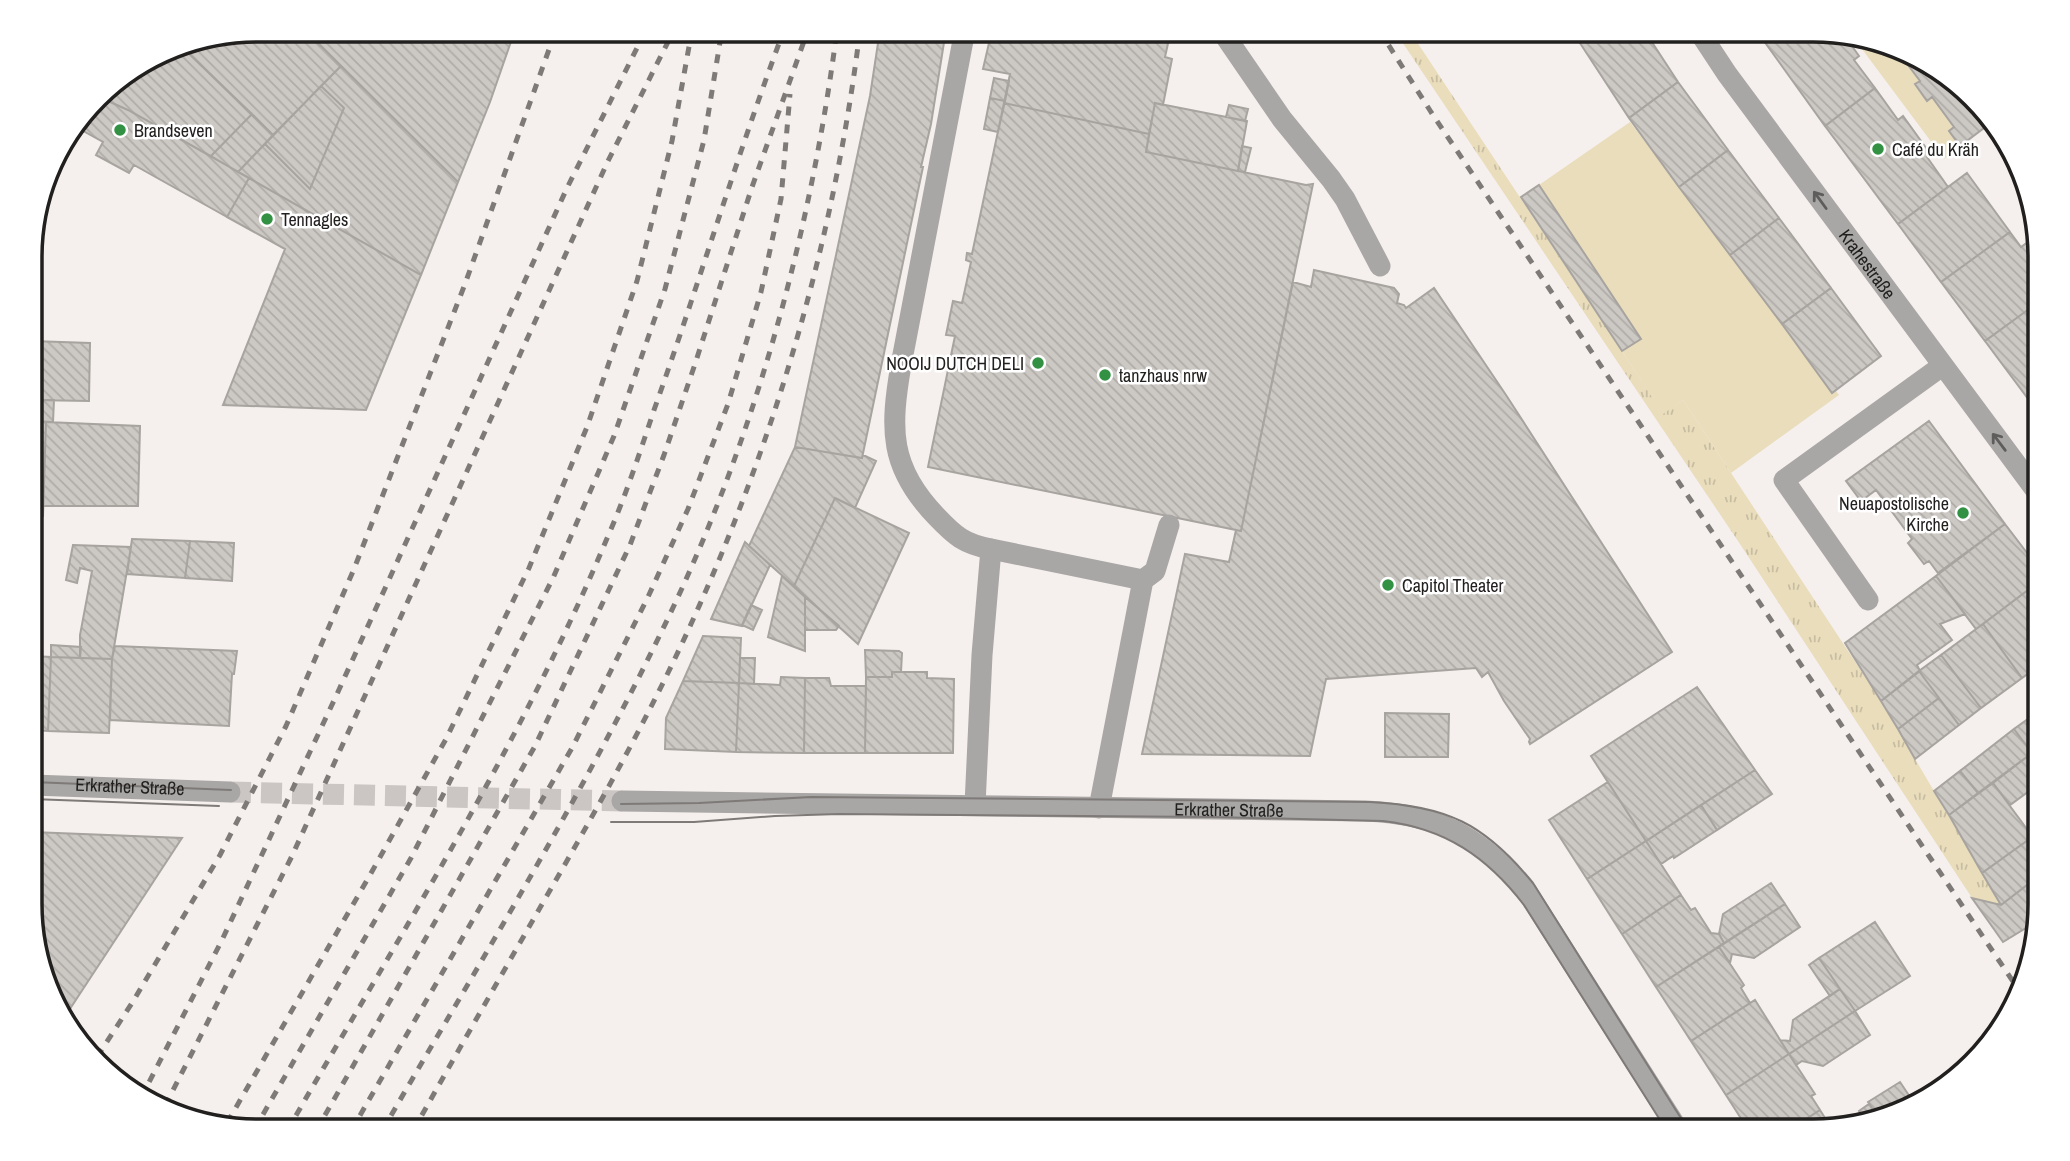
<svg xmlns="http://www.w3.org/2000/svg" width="2070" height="1161" viewBox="0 0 2070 1161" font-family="'Archivo Narrow',sans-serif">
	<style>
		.grass { fill: url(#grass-tufts) }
		.garden { fill: #e9ddbc }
		.building { fill: url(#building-back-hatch); stroke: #a7a39f; stroke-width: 2 }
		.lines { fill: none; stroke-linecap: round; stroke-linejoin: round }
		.minor-tunnel { stroke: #cbc6c4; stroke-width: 21; stroke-dasharray: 21 10; stroke-linecap: butt }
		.minor { stroke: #a9a6a6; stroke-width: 21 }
		.tram { stroke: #7d7a78; stroke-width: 2 }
		.rail { stroke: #7d7a78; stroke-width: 5; stroke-dasharray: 9 9; stroke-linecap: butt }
		.oneway { stroke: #5f5c5c }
		.poi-dot { fill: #339143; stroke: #fff; stroke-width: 2.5 }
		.labels { text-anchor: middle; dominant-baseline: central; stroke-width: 5; stroke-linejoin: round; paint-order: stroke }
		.poi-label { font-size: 18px; fill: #22201f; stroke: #fff; text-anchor: start }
		.street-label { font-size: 18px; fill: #22201f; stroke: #fff }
		.rim { fill: none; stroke: #22201f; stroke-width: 3.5 }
	</style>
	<defs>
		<pattern id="grass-tufts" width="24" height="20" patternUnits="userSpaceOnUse" patternTransform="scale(1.75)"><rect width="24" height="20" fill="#e9ddbc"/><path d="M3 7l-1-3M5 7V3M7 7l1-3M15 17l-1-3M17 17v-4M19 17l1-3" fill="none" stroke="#c8bda1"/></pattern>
		<pattern id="building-back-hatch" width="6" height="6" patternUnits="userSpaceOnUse" patternTransform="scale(1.75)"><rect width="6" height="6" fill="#ccc8c4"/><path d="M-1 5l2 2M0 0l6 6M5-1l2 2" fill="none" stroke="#afaca8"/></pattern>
	</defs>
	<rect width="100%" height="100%" fill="#f5f0ed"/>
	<path class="grass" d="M1394,30H1409L1663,413L1683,400L1881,701L2001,905L1972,898L1740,544Z"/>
	<path class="garden" d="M1856,41L1926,60L1974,105L1989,125L1944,159Z
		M1630,122L1839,395L1731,473L1683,400L1663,414L1622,351L1641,338L1539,185Z"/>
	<path class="building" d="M257,30H305L341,66L273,135L180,45Z
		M305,30H515L490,102L458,182Z
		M880,30H946L931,124L921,167H923L862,458L795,447L870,96Z
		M992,30H1171L1165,57L1172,59L1163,105L1155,103L1149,134L1004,103L1010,74L983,69Z
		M1573,30H1591L1576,37Z
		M1591,30H1644L1678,82L1629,118L1576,37Z
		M1756,30H1813L1847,39L1859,56L1854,60L1875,88L1825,126Z
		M180,45L252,114L211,156L128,110L99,97L107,87L171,47Z
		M1899,53L1926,60L1975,106L1979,111L1974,114L1984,128L1960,146L1949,131L1954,127L1932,97L1927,101L1915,84L1920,81Z
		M341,66L458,182L421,275L238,172L265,144L310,189L344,108L321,86Z
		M994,78L1009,81L1005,101L990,98Z
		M1678,82L1728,150L1679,187L1629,118Z
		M321,86L344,108L310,189L265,144Z
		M1875,88L1898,120L1903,116L1931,155L1927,157L1948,187L1898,224L1825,126Z
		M99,97L128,110L249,178L227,217L134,165L129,173L96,155L103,142L76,127Z
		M990,98L1005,101L998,132L984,129Z
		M1004,103L1149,134L1146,152L1306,185L1313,184L1241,531L928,467L955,336L946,335L953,301L962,303L971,262L966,260L967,253L972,254Z
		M1155,103L1247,121L1238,171L1146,152Z
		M1229,105L1248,109L1245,121L1226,117Z
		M252,114L273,135L238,172L211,156Z
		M1242,146L1251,148L1245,172L1238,171Z
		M1728,150L1779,218L1730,255L1679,187Z
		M1967,173L2010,232L1941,282L1898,224Z
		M249,178L421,275L366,410L223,405L285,249L227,217Z
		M1539,185L1641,339L1622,351L1521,197Z
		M1779,218L1831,288L1782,324L1730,255Z
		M2010,232L2021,247L2028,242L2040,258V301L1985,341L1941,282Z
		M1314,270L1394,288L1399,294L1397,303L1404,305L1406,308L1434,288L1506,395L1672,652L1530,744L1529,742L1530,739L1504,701L1488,672L1482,677L1476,668L1326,679L1310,756L1142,754L1185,554L1229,562L1236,530L1241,531L1293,282L1311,287Z
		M1831,288L1881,356L1832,393L1782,324Z
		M2040,301V392L2029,400L1985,341Z
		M32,341L90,343L89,401L32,400Z
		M2040,392V413L2029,400Z
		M32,400H54L53,422L32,421Z
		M32,421L46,422L43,516H32Z
		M1929,421L2005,524L1938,573L1929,561L1924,564L1908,543L1912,539L1876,490L1861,501L1846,481Z
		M46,422L140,426L138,506H43Z
		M795,447L862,458L863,455L876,461L855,508L835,498L794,586L749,546Z
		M835,498L909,533L858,644L794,586Z
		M32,516L39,517V593H32Z
		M2005,524L2040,570V581L1976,629L1936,576Z
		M132,539L190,541L185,578L127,574Z
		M190,541L234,543L232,581L185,578Z
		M745,542L770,565L742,626L711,619Z
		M73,545L131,547L112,659L80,658V635L92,571L80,568L77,583L66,580Z
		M782,576L805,597V651L768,637Z
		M1936,576L1965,614L1940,624L1952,640L1917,665L1920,671L1881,701L1845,643Z
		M2040,581V665L2022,678L1983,624Z
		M805,597L839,626L836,630H805Z
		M751,605L762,610L753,630L742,625Z
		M1983,624L2022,678L1981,708L1941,655Z
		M703,636L741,638L739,683L683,681Z
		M51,645L81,647L80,658L51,657Z
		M115,646L237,651L234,674H232L229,726L110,720L112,659Z
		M865,650L899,651L902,653L901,672H892V677H866Z
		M1941,655L1981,708L1959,725L1919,671Z
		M32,656L51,657L48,731L32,730Z
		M51,657L112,659L109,733L48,731Z
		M740,658H755L754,684L739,683Z
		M2040,665V684L2031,672Z
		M1919,671L1939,698L1898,729L1881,701Z
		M892,672H927V678L954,679L953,753H865L866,677H892Z
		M781,677L805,678L804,753L736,752L739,683L780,685Z
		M805,678H829L831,686H866L865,753H804Z
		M683,681L739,683L736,752L665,749L666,718Z
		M1697,687L1755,770L1646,841L1591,756Z
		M1939,698L1959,725L1915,759L1898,729Z
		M1385,713L1449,714L1448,757H1385Z
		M2040,717V747L2032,753L2014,729L2028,719L2031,723Z
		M2014,729L2032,753L1978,793L1960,771Z
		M2040,747V764L2032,753Z
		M2032,753L2040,764V783L2010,805L1993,783Z
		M1755,770L1772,794L1717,830L1701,805Z
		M1960,771L1978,793L1949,815L1934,791Z
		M1608,782L1646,841L1587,879L1549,820Z
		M1993,783L2035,840L2032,841L2031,838L1982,873L1949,815Z
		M1701,805L1717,830L1674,858L1673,856L1661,864L1646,841Z
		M32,832L182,838L64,1018L32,933Z
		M2031,838L2040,851V875L2001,905L1982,873Z
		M1646,841L1681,895L1622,934L1587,879Z
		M2040,875L2039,920L2003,942L1972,898L2001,905Z
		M1771,883L1785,904L1724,943L1719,934L1723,914Z
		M1681,895L1691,910L1695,908L1711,933L1719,934L1724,943L1656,987L1622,934Z
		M1785,904L1800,927L1754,958L1732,954L1730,963L1719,947Z
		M1875,922L1910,976L1855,1011L1819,958Z
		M1719,947L1744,985L1741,988L1750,1003L1691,1041L1656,987Z
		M1819,958L1840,989L1830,996L1809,965Z
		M1840,989L1855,1011L1789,1054L1780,1040L1790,1041L1793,1020Z
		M1755,1000L1789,1054L1726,1095L1691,1041Z
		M1855,1011L1870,1035L1823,1066L1802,1061L1796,1065L1789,1054Z
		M1789,1054L1815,1094L1811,1096L1820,1110L1788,1131H1749L1726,1095Z
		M1900,1082L1910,1097L1884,1114L1877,1116L1868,1102Z
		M1910,1097L1914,1104L1884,1114Z
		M1869,1104L1877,1116L1864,1119L1859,1111Z
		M1820,1110L1830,1126L1834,1123L1837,1128L1827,1131H1788Z"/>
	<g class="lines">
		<path class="minor-tunnel" d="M230,792L622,801"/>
		<g class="minor">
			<path d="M965,30L901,365C890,429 889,467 936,516C955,536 964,544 991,549L982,655L975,805"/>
			<path d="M1221,30L1282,119L1331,179L1345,199L1380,266"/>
			<path id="s1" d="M1698,30L1727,74L2040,496"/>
			<path d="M991,549L1143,580"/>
			<path d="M1868,600L1784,480L1942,366"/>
			<path d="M32,785L230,792"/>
			<path id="s2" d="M622,801L1365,811C1439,814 1479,835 1527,892L1679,1131"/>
			<path d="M1099,808L1143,580L1155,571L1169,525"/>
		</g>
		<g class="tram">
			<path id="s3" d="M32,782L231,790"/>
			<path d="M32,799L219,806"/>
			<path d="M621,804L699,803L811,797L1370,802C1447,806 1484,823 1533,883L1689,1131"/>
			<path d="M611,822H694L775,816L839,814L1213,817L1383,821C1445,828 1487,857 1524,905L1667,1131"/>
		</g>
		<path class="rail" d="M1379,30L1431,112L2018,989
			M97,1057L132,1003L220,855L286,726L354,569L465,284L556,30
			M141,1098L222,940L337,694L567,188L646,30
			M165,1106L292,856L608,161L674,30
			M227,1123L370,875L446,739L529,568L587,427L637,281L672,141L692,30
			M254,1130L411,858L553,578L614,436L665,289L704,140L722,30
			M287,1131C399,936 521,745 608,536C626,495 640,452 654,410C699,284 737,155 784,30
			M316,1131L535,746L630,545L664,455L695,364L752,187L808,30
			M351,1131L572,748L648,597L688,509L728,404L761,292L781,199L790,94
			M382,1131C481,960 585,792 670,614C757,431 811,231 837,30
			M413,1131C455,1056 498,981 541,906C594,814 647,721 691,624C777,436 835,235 860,30"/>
	</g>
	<defs><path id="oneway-shaft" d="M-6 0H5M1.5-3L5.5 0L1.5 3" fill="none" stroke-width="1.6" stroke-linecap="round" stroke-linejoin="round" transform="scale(1.75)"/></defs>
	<g class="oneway">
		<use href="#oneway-shaft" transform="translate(1820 200) rotate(-126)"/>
		<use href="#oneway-shaft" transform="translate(1999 442) rotate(-127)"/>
	</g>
	<g class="poi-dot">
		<circle cx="120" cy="130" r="7"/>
		<circle cx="1878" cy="149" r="7"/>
		<circle cx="267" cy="219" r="7"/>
		<circle cx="1038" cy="363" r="7"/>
		<circle cx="1105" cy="375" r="7"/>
		<circle cx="1963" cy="513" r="7"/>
		<circle cx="1388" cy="585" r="7"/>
	</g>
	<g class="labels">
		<g class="poi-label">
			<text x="134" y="130">Brandseven</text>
			<text x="1892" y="149">Café du Kräh</text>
			<text x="281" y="219">Tennagles</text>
			<text x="1024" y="363" text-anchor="end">NOOIJ DUTCH DELI</text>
			<text x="1119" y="375">tanzhaus nrw</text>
			<text x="1949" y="503" text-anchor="end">Neuapostolische<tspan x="1949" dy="21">Kirche</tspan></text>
			<text x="1402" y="585">Capitol Theater</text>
		</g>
		<g class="street-label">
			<text stroke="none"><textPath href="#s1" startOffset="289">Krahestraße</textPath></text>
			<text stroke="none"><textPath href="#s3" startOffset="98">Erkrather Straße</textPath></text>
			<text stroke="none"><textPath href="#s2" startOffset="607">Erkrather Straße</textPath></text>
		</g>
	</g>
	<path d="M0 0H2070V1161H0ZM257 42H1813A215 215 0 0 1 2028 257V904A215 215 0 0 1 1813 1119H257A215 215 0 0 1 42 904V257A215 215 0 0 1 257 42Z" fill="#fff" fill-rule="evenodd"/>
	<path class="rim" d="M257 42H1813A215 215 0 0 1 2028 257V904A215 215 0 0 1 1813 1119H257A215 215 0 0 1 42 904V257A215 215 0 0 1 257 42Z"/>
</svg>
